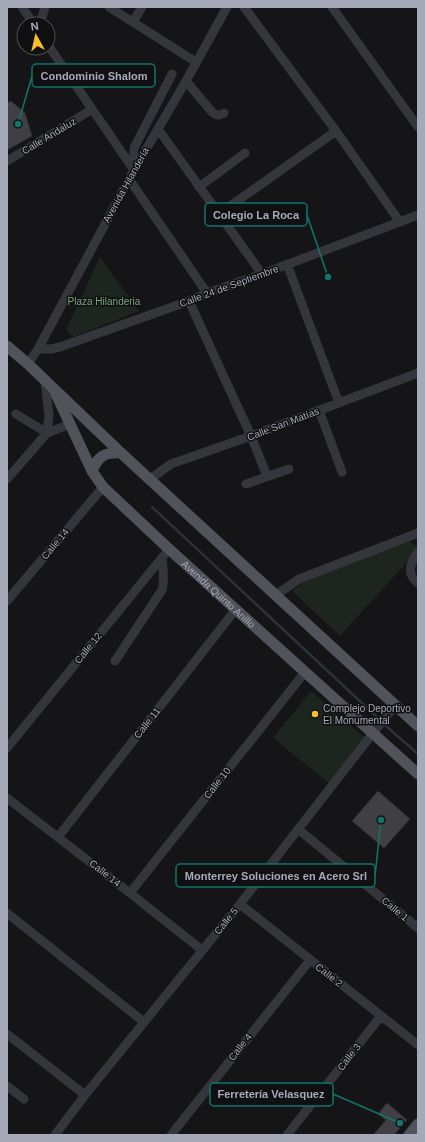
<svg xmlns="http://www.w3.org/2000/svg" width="425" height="1142" viewBox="0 0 425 1142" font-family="Arial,sans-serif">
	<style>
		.green { fill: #1c251e }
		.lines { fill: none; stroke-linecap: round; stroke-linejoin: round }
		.stream { stroke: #2a333b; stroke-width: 2.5 }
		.building { fill: #3f3f44; stroke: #2f2e33 }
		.minor { stroke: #35363c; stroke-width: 9 }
		.major { stroke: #51535b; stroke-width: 11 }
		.poi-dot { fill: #fdc026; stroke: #101012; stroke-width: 1.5 }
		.labels { text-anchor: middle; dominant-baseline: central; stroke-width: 3; stroke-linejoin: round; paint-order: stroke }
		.street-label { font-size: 10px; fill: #a6aab8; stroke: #101012 }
		.park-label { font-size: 10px; fill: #7ba480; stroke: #101012 }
		.poi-label { font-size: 10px; fill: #a6aab8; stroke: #101012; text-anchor: start }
		.leader { fill: none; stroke: #0f766e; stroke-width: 1.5 }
		.callout-dot { fill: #0f766e; stroke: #101012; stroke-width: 1.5 }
		.callout { fill: #101012; stroke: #0f766e; stroke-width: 1.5 }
		.callout-label { font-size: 11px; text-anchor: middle; font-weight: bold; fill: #a6aab8 }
	</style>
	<rect width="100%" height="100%" fill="#151517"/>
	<path class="green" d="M100,257L139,311L73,337L66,330Z
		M407,540L418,546V550L340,636L292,591L310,577Z
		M311,691L366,739L329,783L273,738Z"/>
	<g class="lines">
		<path class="stream" d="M152,507L378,718
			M386,726L418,754"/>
	</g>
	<path class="building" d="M11,101L25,113L32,136L7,150V103Z
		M378,791L410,819L384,848L352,821Z
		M387,1103L407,1120L394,1135H373L386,1120L378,1114Z"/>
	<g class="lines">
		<path class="minor" d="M22,7L34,24
			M109,7L196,62
			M244,7L336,131L400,222
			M332,7L418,127
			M133,22L142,7
			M40,24L45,7
			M48,45L134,170
			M186,81L212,112C217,116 219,116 224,113
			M158,129L262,274
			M7,161L91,110
			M138,162L134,155V148L172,74
			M129,179L207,293
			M199,187L245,153
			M219,214L336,131
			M287,264L339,403
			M189,301L251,436L267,476
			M38,349H51L60,347L189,301L207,293L262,274L418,215
			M28,364L38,349L134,170L186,81L227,7
			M319,410L342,472
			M16,414L47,433L70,424
			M7,479L47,433L49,415L45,381
			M150,479L171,464L251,436L418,373
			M246,484L289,469
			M418,552C410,563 406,574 418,583
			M276,595L299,579L418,533
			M7,601L103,487
			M115,661L162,590C165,579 163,569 162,558
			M7,748L169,549
			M7,798L130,893L202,950
			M298,829L418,928
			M58,837L236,609
			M130,893L305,672
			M240,904L418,1045
			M7,913L144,1022
			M7,1034L85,1095
			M7,1086L24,1099
			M55,1135L85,1095L240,904L373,733L396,705
			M171,1135L310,960
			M287,1135L381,1016"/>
		<g class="major">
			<path d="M7,346L28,364L121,453L418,726"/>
			<path id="s1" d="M56,394L92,471L103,487L169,549L418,774"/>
			<path d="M92,471C98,456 105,452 121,453"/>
			<path d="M409,1135L418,1124"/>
		</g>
	</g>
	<circle class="poi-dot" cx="315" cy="714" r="4"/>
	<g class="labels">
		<g class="street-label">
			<text transform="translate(49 136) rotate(-31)">Calle Andaluz</text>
			<text transform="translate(126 185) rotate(-61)">Avenida Hilandería</text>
			<text transform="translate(229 286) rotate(-20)">Calle 24 de Septiembre</text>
			<text transform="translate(283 424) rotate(-21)">Calle San Matías</text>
			<text transform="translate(55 544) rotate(-50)">Calle 14</text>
			<text stroke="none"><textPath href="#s1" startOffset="262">Avenida Quinto Anillo</textPath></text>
			<text transform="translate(88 648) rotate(-51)">Calle 12</text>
			<text transform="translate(147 723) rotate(-52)">Calle 11</text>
			<text transform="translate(217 783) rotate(-52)">Calle 10</text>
			<text transform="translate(105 873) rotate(38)">Calle 14</text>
			<text transform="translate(395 909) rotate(40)">Calle 1</text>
			<text transform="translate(226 921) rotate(-51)">Calle 5</text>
			<text transform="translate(329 975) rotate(38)">Calle 2</text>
			<text transform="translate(240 1047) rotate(-52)">Calle 4</text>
			<text transform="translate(349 1057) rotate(-52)">Calle 3</text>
		</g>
		<g class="park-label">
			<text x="104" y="301">Plaza Hilanderia</text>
		</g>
		<g class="poi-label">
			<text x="323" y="708">Complejo Deportivo<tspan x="323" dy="12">El Monumental</tspan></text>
		</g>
	</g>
	<path class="leader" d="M18 124L32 76M328 277L307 215M381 820L375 876M400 1123L333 1094"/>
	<g class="callout-dot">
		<circle cx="18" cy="124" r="4"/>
		<circle cx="328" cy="277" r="4"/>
		<circle cx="381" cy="820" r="4"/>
		<circle cx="400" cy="1123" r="4"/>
	</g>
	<g class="callout">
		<rect x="32" y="64" width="123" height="23" rx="4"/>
		<rect x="205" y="203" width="102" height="23" rx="4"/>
		<rect x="176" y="864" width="199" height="23" rx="4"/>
		<rect x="210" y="1083" width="123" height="23" rx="4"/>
	</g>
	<g class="callout-label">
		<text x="94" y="80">Condominio Shalom</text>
		<text x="256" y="219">Colegio La Roca</text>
		<text x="276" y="880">Monterrey Soluciones en Acero Srl</text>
		<text x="271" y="1098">Ferretería Velasquez</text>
	</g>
	<rect width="425" height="1142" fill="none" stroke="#a6aab8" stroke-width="16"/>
	<g transform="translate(36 36) rotate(352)"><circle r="19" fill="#101012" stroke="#4c4e54"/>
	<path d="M0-3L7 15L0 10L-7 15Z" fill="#fdc026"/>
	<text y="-6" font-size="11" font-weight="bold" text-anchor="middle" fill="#a6aab8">N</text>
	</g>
</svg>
